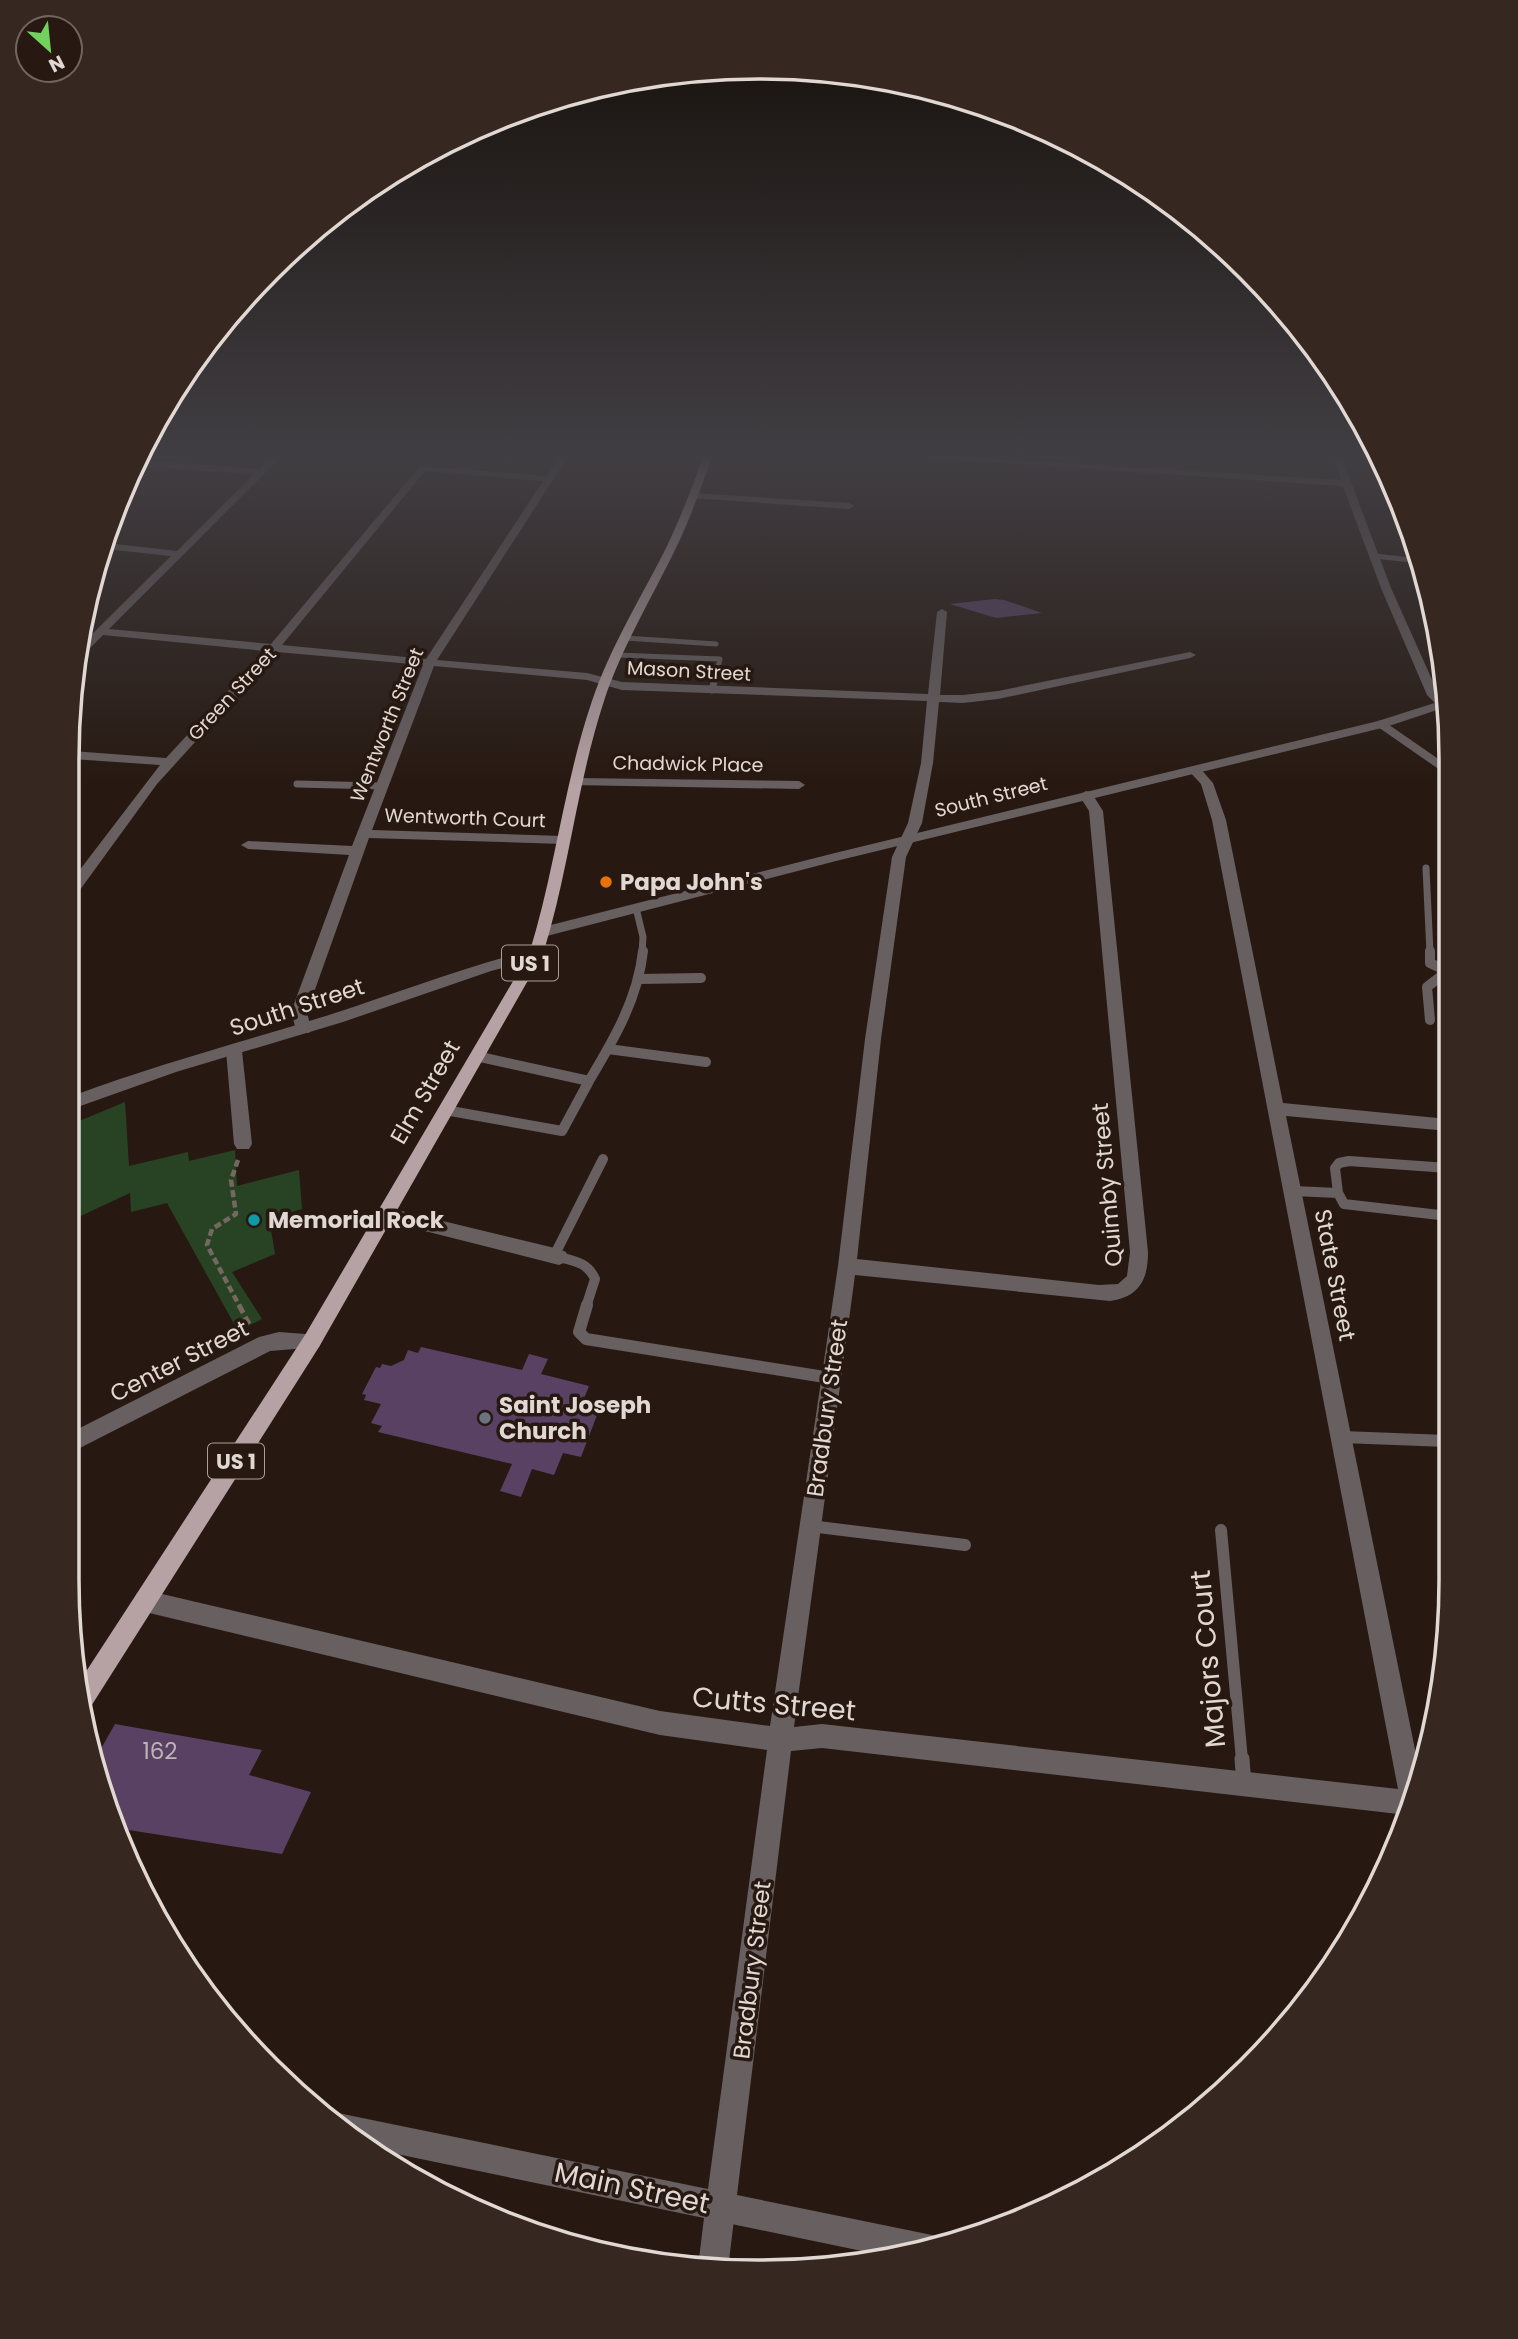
<svg xmlns="http://www.w3.org/2000/svg" width="1518" height="2339" viewBox="0 0 1518 2339" font-family="Poppins,sans-serif">
	<style>
		.green { fill: #284324 }
		.building { fill: #594164 }
		.lines { fill: none; stroke-linecap: round; stroke-linejoin: round }
		.path-far1 { stroke: #746861; stroke-width: 4.5; stroke-dasharray: 7 3.5; stroke-linecap: butt }
		.path { stroke: #746861; stroke-width: 5; stroke-dasharray: 9 4.5; stroke-linecap: butt }
		.service-far4 { stroke: #685f60; stroke-width: 5 }
		.service-far3 { stroke: #685f60; stroke-width: 7 }
		.service-far2 { stroke: #685f60; stroke-width: 10 }
		.service-far1 { stroke: #685f60; stroke-width: 12 }
		.service { stroke: #685f60; stroke-width: 15 }
		.minor { fill: #685f60; fill-rule: evenodd }
		.tertiary { fill: #685f60; fill-rule: evenodd }
		.primary { fill: #b6a2a4; fill-rule: evenodd }
		.food-dot { fill: #e8710a; stroke: #271911; stroke-width: 2.5 }
		.culture-dot { fill: #0f9aa8; stroke: #271911; stroke-width: 2.5 }
		.worship-dot { fill: #6b7280; stroke: #271911; stroke-width: 2.5 }
		.labels { text-anchor: middle; dominant-baseline: central; stroke-width: 7; stroke-linejoin: round; paint-order: stroke }
		.far-street-label { font-size: 19px; fill: #e2d8d3; stroke: #271911 }
		.shield { fill: #271911; stroke: #aa9f99; stroke-width: 2 }
		.shield-label { font-size: 21px; font-weight: bold; fill: #e2d8d3 }
		.poi-label { font-size: 23px; font-weight: bold; fill: #e2d8d3; stroke: #271911; text-anchor: start }
		.street-label { font-size: 23px; fill: #e2d8d3; stroke: #271911 }
		.near-number-label { font-size: 23px; fill: #c0b2b7 }
		.near-street-label { font-size: 28px; fill: #e2d8d3; stroke: #271911 }
		.rim { fill: none; stroke: #e2d8d3; stroke-width: 3.5 }
	</style>
	<rect width="100%" height="100%" fill="#271911"/>
	<path class="green" d="M125,1102L129,1166L188,1152L189,1161L235,1150L237,1186L299,1170L302,1209L284,1214V1226L271,1230L275,1254L232,1272L262,1319L238,1331L167,1203L131,1212L130,1193L72,1220V1124Z"/>
	<path class="building" d="M995,599L1004,600L1042,613L996,618L950,604Z
		M421,1347L522,1370L529,1354L548,1359L541,1374L589,1386L581,1406L599,1410L581,1457L563,1453L554,1475L532,1469L521,1497L500,1491L512,1464L378,1432L382,1426L371,1423L381,1404L364,1400L366,1395L362,1394L376,1367L380,1368L382,1364L391,1366L404,1360L408,1350L418,1353Z
		M115,1724L262,1750L249,1775L311,1792L282,1854L116,1828L103,1802L94,1761Z"/>
	<g class="lines">
		<path class="path-far1" d="M238,1160L231,1180L236,1214L212,1229L207,1245L240,1307"/>
		<path class="path" d="M239,1305L249,1324"/>
		<path class="service-far4" d="M1374,556L1421,561
			M625,638L716,644
			M617,655L720,659L716,676"/>
		<path class="service-far3" d="M712,690L716,674
			M297,784L381,786
			M1426,868L1430,953
			M636,908L643,937L642,953"/>
		<path class="service-far2" d="M1430,951V963L1449,972
			M639,979L701,978
			M1430,1020L1427,987L1440,977L1443,971
			M608,1049L706,1062
			M476,1056L589,1081C613,1041 638,999 643,951
			M445,1110L562,1131L589,1081
			M1448,1168L1349,1161L1339,1163L1335,1168L1338,1193L1344,1204L1448,1216
			M1293,1191L1338,1193
			M554,1256L603,1159
			M559,1257C575,1261 588,1263 595,1279L586,1307"/>
		<path class="service-far1" d="M587,1305L579,1332L586,1339L831,1378
			M1342,1437L1447,1441
			M810,1526L965,1545
			M1221,1530L1242,1760"/>
		<path class="service" d="M1242,1759L1244,1784"/>
		<path class="minor" d="M270,458H280L109,629L271,644L420,466L547,476L558,458H567L437,660L587,673L622,682L928,694L937,612L942,609L947,612L940,695H963L998,691L1190,652L1196,655L1190,658L998,699L963,703L939,702L933,763L922,823L906,857L881,1039L857,1259L1099,1285L1118,1284L1127,1276L1130,1252L1089,811L1079,795L1086,791L1091,792L1103,811L1148,1252C1148,1280 1139,1297 1110,1301L855,1275L794,1727L822,1724L1398,1789L1212,820L1201,784L1188,770L1189,767H1199L1213,783L1226,820L1283,1103L1448,1119V1131L1286,1116L1419,1769L1407,1815L822,1748L791,1751L728,2269L698,2267L704,2218L363,2147L323,2116L333,2112L708,2189L767,1750L660,1735L145,1612L137,1609L134,1601L137,1593L145,1590L660,1711L770,1726L838,1266L865,1039L892,857L908,823L921,763L927,701L622,690L587,680L434,666L372,830L563,836L570,840L563,844L369,838L307,1012L311,1029L309,1033H297L291,1012L349,855L248,849L241,845L248,841L352,846L423,665L277,652L157,784L77,894L72,895V880L160,765L72,759V751L166,758L265,651L103,635L79,659L75,660L78,648L171,556L105,549L106,543L177,551L254,474L147,467L132,468L134,463L147,461L260,469ZM425,471L543,481L426,659L282,645Z
			M923,458H981L1341,480L1333,458H1342L1391,588L1438,693L1448,705L1439,707L1427,695L1381,588L1343,486Z
			M694,493L849,503L854,506L849,509L691,498V494Z
			M1382,720L1450,767V777L1378,727V721Z
			M577,778L799,781L805,785L799,789L572,785L571,782Z
			M234,1045L242,1051L252,1144L249,1149H237L234,1144L226,1051Z
			M385,1207L559,1249L566,1252L568,1257L566,1262L559,1265L385,1221L379,1219L376,1214L379,1209Z
			M279,1332L319,1335L322,1341L319,1347L270,1351L72,1452V1432L259,1337Z"/>
		<path class="tertiary" d="M1447,699L1449,706L1386,727L836,861L543,937L536,932L543,927L835,853L1378,721Z
			M536,949L541,950L543,954L541,958L491,971L343,1022L176,1072L72,1109V1096C158,1064 246,1041 332,1014C400,992 466,966 536,949Z
			M722,2192L932,2235L943,2239L946,2246L886,2256L722,2222L711,2218L707,2207L711,2196Z"/>
		<path class="primary" d="M703,458H712C700,490 689,522 674,552C650,601 621,649 604,701C577,783 569,871 543,954L319,1347L88,1711L83,1714L76,1687L305,1335L529,954C555,871 564,783 592,701C610,648 639,601 664,552C679,522 691,490 703,458Z"/>
	</g>
	<linearGradient id="sky" x2="0" y2="1"><stop stop-color="#150e09"/><stop offset="0.58" stop-color="#413e43"/><stop offset="1" stop-color="#413e43" stop-opacity="0"/></linearGradient>
	<rect width="1518" height="786" fill="url(#sky)"/>
	<circle class="food-dot" cx="606" cy="882" r="7"/>
	<circle class="culture-dot" cx="254" cy="1220" r="7"/>
	<circle class="worship-dot" cx="485" cy="1418" r="7"/>
	<g class="labels">
		<g class="far-street-label">
			<text transform="translate(689 671) rotate(3)">Mason Street</text>
			<text transform="translate(232 694) rotate(-47)">Green Street</text>
			<text transform="translate(387 725) rotate(-68)">Wentworth Street</text>
			<text transform="translate(688 764) rotate(1)">Chadwick Place</text>
			<text transform="translate(991 797) rotate(-14)">South Street</text>
			<text transform="translate(465 818) rotate(2)">Wentworth Court</text>
		</g>
		<g class="shield">
			<rect x="502" y="945.5" width="56" height="35" rx="5"/>
			<rect x="208" y="1443.5" width="56" height="35" rx="5"/>
		</g>
		<g class="shield-label">
			<text x="530" y="963">US 1</text>
			<text x="236" y="1461">US 1</text>
		</g>
		<g class="poi-label">
			<text x="620" y="882">Papa John's</text>
			<text x="268" y="1220">Memorial Rock</text>
			<text x="499" y="1405">Saint Joseph<tspan x="499" dy="26">Church</tspan></text>
		</g>
		<g class="street-label">
			<text transform="translate(297 1007) rotate(-18)">South Street</text>
			<text transform="translate(425 1092) rotate(-60)">Elm Street</text>
			<text transform="translate(1107 1185) rotate(-95)">Quimby Street</text>
			<text transform="translate(1335 1275) rotate(79)">State Street</text>
			<text transform="translate(179 1361) rotate(-27)">Center Street</text>
			<text transform="translate(827 1408) rotate(-82)">Bradbury Street</text>
			<text transform="translate(752 1970) rotate(-83)">Bradbury Street</text>
		</g>
		<g class="near-number-label">
			<text x="160" y="1751">162</text>
		</g>
		<g class="near-street-label">
			<text transform="translate(1208 1659) rotate(-95)">Majors Court</text>
			<text transform="translate(774 1704) rotate(5)">Cutts Street</text>
			<text transform="translate(632 2188) rotate(12)">Main Street</text>
		</g>
	</g>
	<path d="M0 0H1518V2339H0ZM759 79H759A680 680 0 0 1 1439 759V1580A680 680 0 0 1 759 2260H759A680 680 0 0 1 79 1580V759A680 680 0 0 1 759 79Z" fill="#362821" fill-rule="evenodd"/>
	<path class="rim" d="M759 79H759A680 680 0 0 1 1439 759V1580A680 680 0 0 1 759 2260H759A680 680 0 0 1 79 1580V759A680 680 0 0 1 759 79Z"/>
	<g transform="translate(49 49) rotate(153)"><circle r="33" fill="#271911" stroke="#72655f" stroke-width="2"/>
	<path d="M0-5L12 26L0 18L-12 26Z" fill="#72d25d"/>
	<text y="-10" font-size="19" font-weight="bold" text-anchor="middle" fill="#e2d8d3">N</text>
	</g>
</svg>
